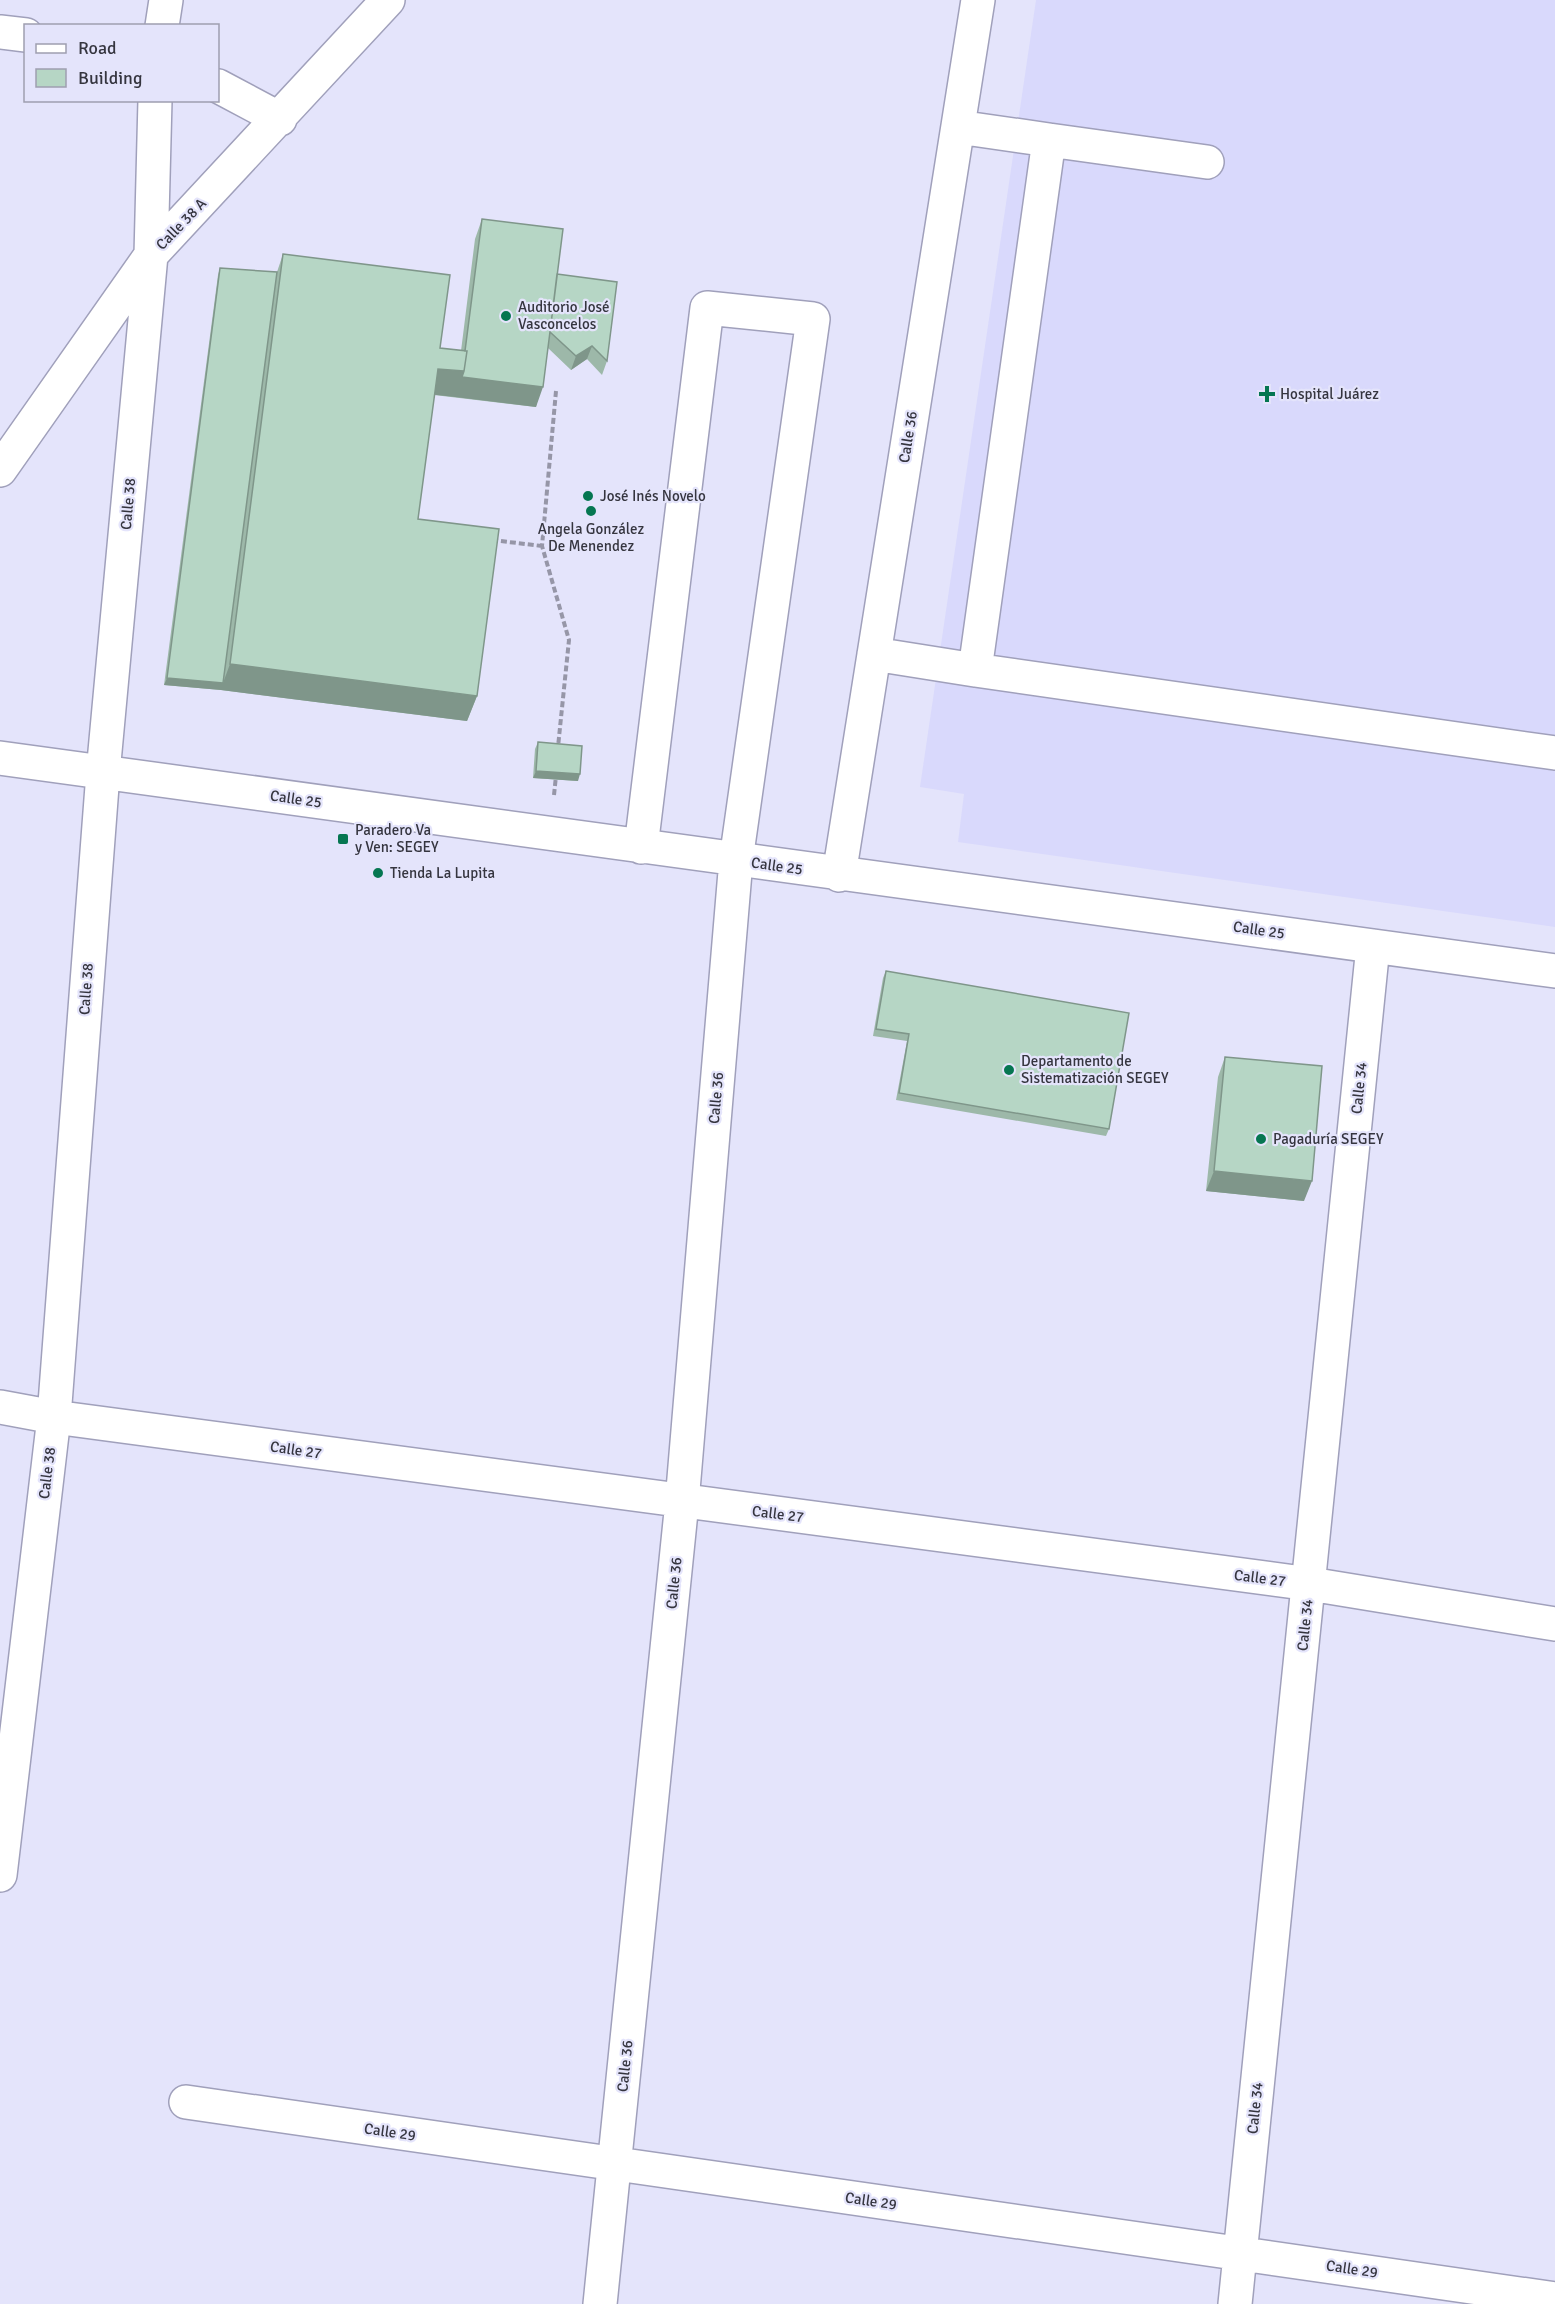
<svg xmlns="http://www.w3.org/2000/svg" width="1555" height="2304" viewBox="0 0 1555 2304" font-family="Signika,sans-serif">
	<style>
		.built { fill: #d9d9fc }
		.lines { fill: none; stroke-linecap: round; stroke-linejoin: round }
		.minor-casing { stroke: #a0a0bb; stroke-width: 36 }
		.path { stroke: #9696a7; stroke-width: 4; stroke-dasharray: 6 3; stroke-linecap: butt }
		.minor { stroke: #fff; stroke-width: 33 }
		.wall { fill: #9db8a9 }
		.shaded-wall { fill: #7f968a }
		.building { fill: #b6d6c5; stroke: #7f968a; stroke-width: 1.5 }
		.poi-dot { fill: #057651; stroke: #e4e4fb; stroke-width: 2 }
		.labels { text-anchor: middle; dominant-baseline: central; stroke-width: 4.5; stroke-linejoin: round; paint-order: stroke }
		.street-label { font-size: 15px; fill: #35353f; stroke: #e4e4fb }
		.poi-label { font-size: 15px; fill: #35353f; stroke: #e4e4fb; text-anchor: start }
	</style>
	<rect width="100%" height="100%" fill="#e4e4fb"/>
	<path class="built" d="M1036,0H1555V927L958,842L964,794L920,787Z"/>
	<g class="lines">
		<g class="minor-casing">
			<path id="minor" d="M162,26L166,0
				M0,32L26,35
				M218,86L280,119
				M958,127L1049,140L975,670L1555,753
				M1049,140L1207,162
				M0,470L151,255L388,0
				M874,654L975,670
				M0,758L1555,971
				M839,875L978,0
				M0,1407L54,1417L1310,1584L1555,1624
				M0,1875L54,1417L103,773L151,255L155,100
				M186,2102L1555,2299
				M600,2304L682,1502L736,860L813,319L707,308L641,847
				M1235,2304L1373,946"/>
		</g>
		<path class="path" d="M556,391L542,546L569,640L558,747
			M492,540L542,546
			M554,795L556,776"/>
		<use href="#minor" class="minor"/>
	</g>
	<path class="wall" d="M482,219L557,274L607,361L602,375L587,359L571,370L548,348L536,407L434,395L418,519L477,696L467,721L221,690L164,685L218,275L220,268L277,272L283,254L440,348L461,351L475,239Z
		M538,742L578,781L533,778L535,749Z
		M886,971L1109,1129L1106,1136L896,1100L907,1041L873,1036L883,978Z
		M1225,1057L1304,1201L1206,1191L1218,1077Z"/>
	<path class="shaded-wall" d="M592,346L587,359L571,370L576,356Z
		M438,369L464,371L543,387L536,407L455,397L428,394Z
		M230,664L477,696L467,721L221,690L164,685L167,678L223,683Z
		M536,771L580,774L578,781L533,778Z
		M1214,1171L1312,1181L1304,1201L1206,1191Z"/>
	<path class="building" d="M482,219L563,229L543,387L462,377L464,371L467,351H465Z
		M283,254L450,275L440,348L467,351L464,371L438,369L418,519L499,529L477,696L230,664Z
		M220,268L277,272L223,683L167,678Z
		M557,274L617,282L607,361L592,346L576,356L550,332Z
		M538,742L582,746L580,774L536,771Z
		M886,971L1129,1013L1109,1129L899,1093L909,1034L876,1029Z
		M1225,1057L1322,1066L1312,1181L1214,1171Z"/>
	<g class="poi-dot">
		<circle cx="506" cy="316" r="6"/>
		<path d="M1264 385h6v6h6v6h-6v6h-6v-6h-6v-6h6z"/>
		<circle cx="588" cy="496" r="6"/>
		<circle cx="591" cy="511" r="6"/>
		<rect x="337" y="833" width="12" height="12" rx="3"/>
		<circle cx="378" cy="873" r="6"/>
		<circle cx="1009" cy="1070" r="6"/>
		<circle cx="1261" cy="1139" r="6"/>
	</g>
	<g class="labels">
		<g class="street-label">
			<text transform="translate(181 224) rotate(-46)">Calle 38 A</text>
			<text transform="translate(908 437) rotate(-81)">Calle 36</text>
			<text transform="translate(128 504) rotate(-85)">Calle 38</text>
			<text transform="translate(296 799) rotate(8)">Calle 25</text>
			<text transform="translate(777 866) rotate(8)">Calle 25</text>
			<text transform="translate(1259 930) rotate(8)">Calle 25</text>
			<text transform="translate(86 989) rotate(-86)">Calle 38</text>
			<text transform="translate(1359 1088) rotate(-84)">Calle 34</text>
			<text transform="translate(716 1098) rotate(-85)">Calle 36</text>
			<text transform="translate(296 1450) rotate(8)">Calle 27</text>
			<text transform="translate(47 1473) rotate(-83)">Calle 38</text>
			<text transform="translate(778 1514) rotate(7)">Calle 27</text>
			<text transform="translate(1260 1578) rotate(7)">Calle 27</text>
			<text transform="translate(674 1583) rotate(-84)">Calle 36</text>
			<text transform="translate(1305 1625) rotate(-84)">Calle 34</text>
			<text transform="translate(625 2066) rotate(-84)">Calle 36</text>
			<text transform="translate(1255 2108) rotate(-84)">Calle 34</text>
			<text transform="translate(390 2132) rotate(8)">Calle 29</text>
			<text transform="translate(871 2201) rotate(8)">Calle 29</text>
			<text transform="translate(1352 2269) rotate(8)">Calle 29</text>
		</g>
		<g class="poi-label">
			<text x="518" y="307">Auditorio José<tspan x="518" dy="17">Vasconcelos</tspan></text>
			<text x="1280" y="394">Hospital Juárez</text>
			<text x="600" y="496">José Inés Novelo</text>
			<text x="591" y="529" text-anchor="middle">Angela González<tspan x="591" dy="17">De Menendez</tspan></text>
			<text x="355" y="830">Paradero Va<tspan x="355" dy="17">y Ven: SEGEY</tspan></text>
			<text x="390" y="873">Tienda La Lupita</text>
			<text x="1021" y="1061">Departamento de<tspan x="1021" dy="17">Sistematización SEGEY</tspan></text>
			<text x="1273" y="1139">Pagaduría SEGEY</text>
		</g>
	</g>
	<rect x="24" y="24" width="195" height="78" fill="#e4e4fb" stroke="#9e9eb0" stroke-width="1.5"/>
	<rect x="36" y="44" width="30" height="9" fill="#ffffff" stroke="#9e9eb0" stroke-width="1.5"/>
	<text x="78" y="54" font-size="18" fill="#35353f">Road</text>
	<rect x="36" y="69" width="30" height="18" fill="#b6d6c5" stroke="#9e9eb0" stroke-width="1.5"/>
	<text x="78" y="84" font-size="18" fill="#35353f">Building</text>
</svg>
